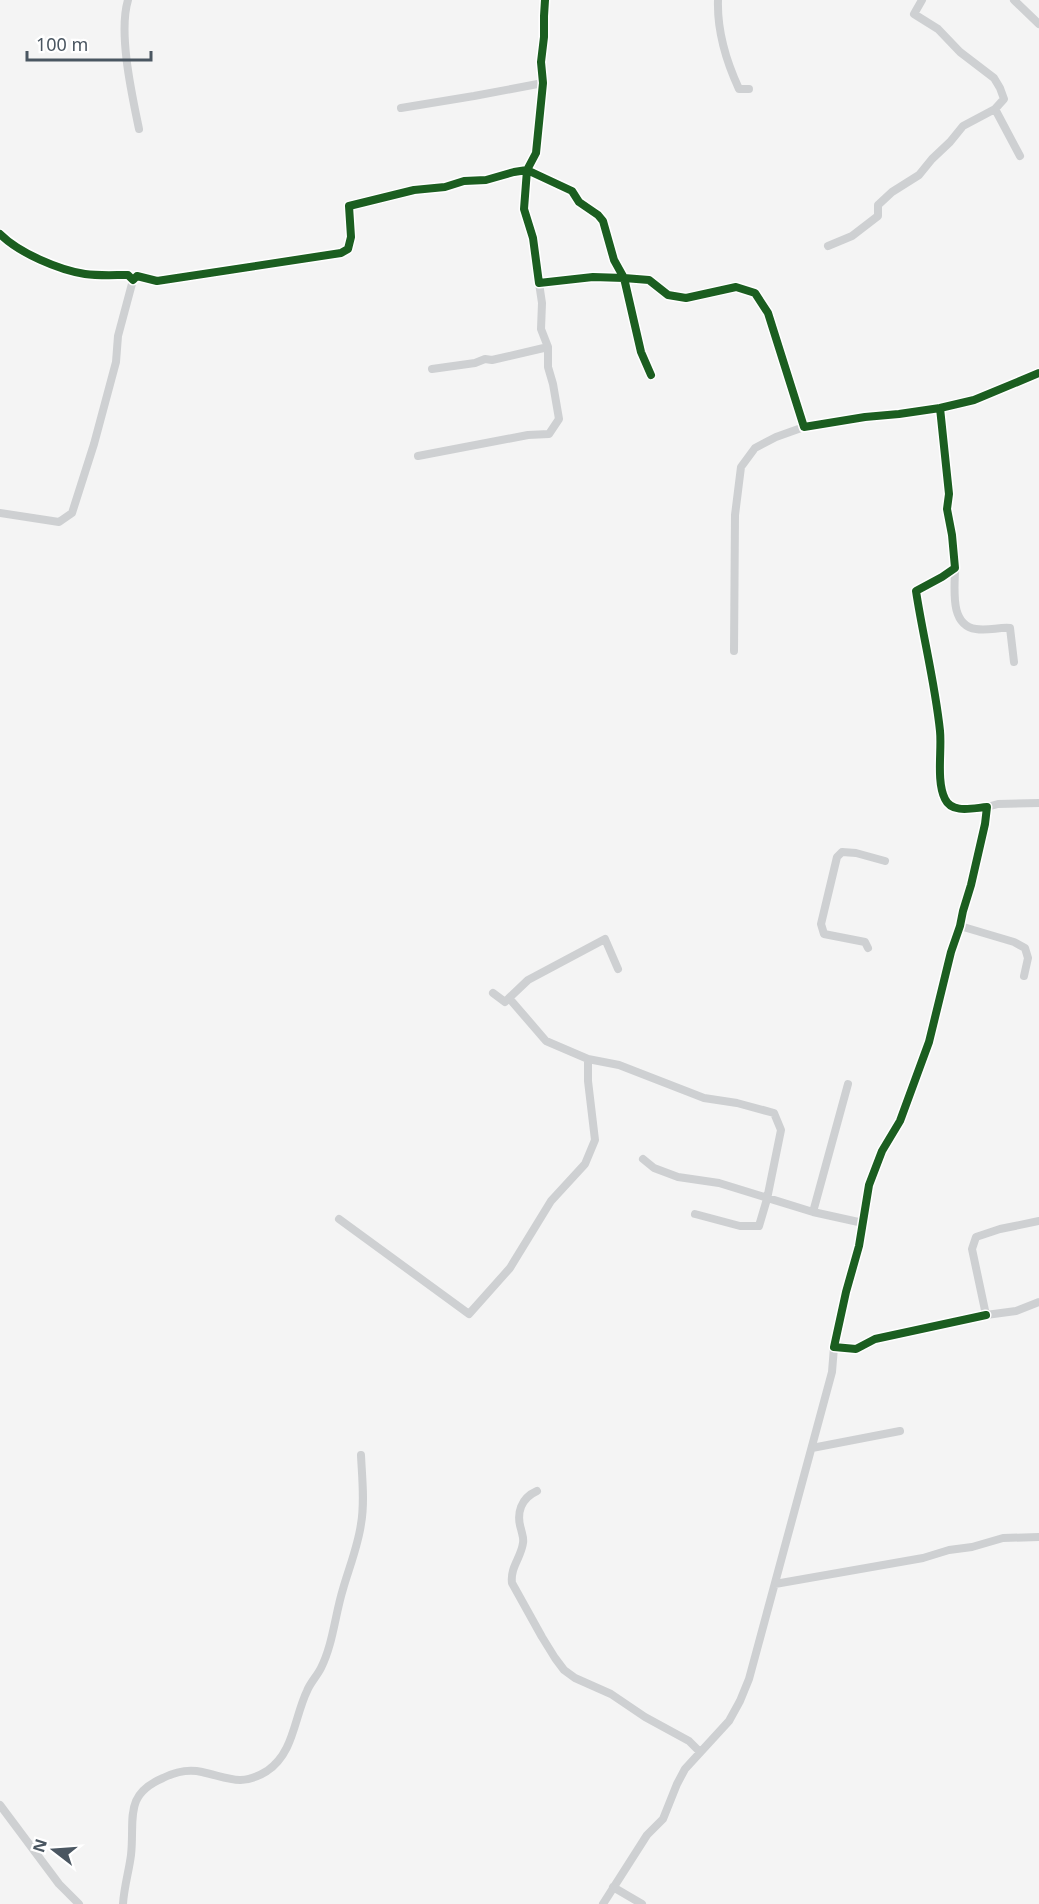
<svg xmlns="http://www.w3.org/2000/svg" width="1039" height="1904" viewBox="0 0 1039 1904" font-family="'Noto Sans',sans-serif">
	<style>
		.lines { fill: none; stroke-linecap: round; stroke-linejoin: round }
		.street { stroke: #ced0d2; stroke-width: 8 }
		.cycleway-casing { stroke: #fff; stroke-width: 11 }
		.cycleway { stroke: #1b5e20; stroke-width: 8 }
	</style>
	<rect width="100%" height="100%" fill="#f4f4f4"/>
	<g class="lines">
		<path class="street" d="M128,0C118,33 132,95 139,129
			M718,0C717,31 726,61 739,89H749
			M922,0L914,14L938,29L960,52L994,78L1000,88L1004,99L995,109L1020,156
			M1014,0L1039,24
			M401,108L474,96L543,83
			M0,234C19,253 59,270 85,274C99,276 114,275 128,275L133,280L137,276L157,281L341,253L348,249L351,237L349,206L414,190L445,187L464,181L486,180L514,172L527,170L536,153L543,83L541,62L544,37V16L545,0
			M828,246L852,236L878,216V205L892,192L919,175L932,159L950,142L963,126L995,109
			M432,369L475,363L485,359L492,360L548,347
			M651,375L641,352L624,278L593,277L539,283L533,238L524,209L527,170L572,191L579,202L598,215L603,221L614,260L624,278L649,280L668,295L686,298L736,287L755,293L768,313L804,427L865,417L899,414L940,408L974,400L1039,373
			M940,408L949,494L947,509L952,535L955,568L942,577L916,591C923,637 935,683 940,731C942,750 936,781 945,799C952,814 973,808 987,807L985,824L971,885L963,911L960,926L951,952L929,1042L900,1121L882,1151L869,1185L859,1246L846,1292L834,1347L856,1349L875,1339L986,1315
			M418,456L528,435L549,434L559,419L553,384L548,367V347L541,329L542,303L539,283
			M0,513L59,522L72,513L94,444L116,362L118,336L133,280
			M955,568C955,588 949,625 976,629C988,631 999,627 1010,628L1014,662
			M734,651L735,515L741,467L755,448L776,437L804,427
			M987,807L998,804L1039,803
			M960,926L1014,942L1025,948L1028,958L1024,976
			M868,948L865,942L824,934L821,924L837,857L842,852L856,853L885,861
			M493,993L505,1002L509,998L546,1041L588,1059L619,1065L704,1098L737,1103L774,1113L781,1130L767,1199L759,1226H740L695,1214
			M509,998L528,980L605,939L618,969
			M643,1159L654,1168L678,1177L719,1183L813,1212L863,1223
			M813,1212L848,1084
			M339,1219L469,1314L510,1268L551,1201L585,1164L595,1140L588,1081V1059
			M1039,1221L1000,1229L976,1237L972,1249L986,1315L1016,1311L1039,1302
			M812,1448L900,1431
			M537,1491C521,1498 516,1513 521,1529C522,1534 524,1538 523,1543C521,1558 510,1567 512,1583L542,1637L555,1658L564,1670L575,1678L611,1694L645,1717L689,1741L700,1752
			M775,1584L923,1558L949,1550L972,1547L1003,1538L1039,1537
			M0,1805L59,1884L79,1904
			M613,1887L642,1904
			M123,1904C124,1887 129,1871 131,1855C135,1819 123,1795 163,1778C175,1772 189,1769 202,1772C229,1778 241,1787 267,1771C294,1753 294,1718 307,1691C310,1683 317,1676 321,1668C333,1644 335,1615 343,1589C349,1568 358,1546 361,1524C365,1502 362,1478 361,1455
			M603,1904L647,1835L663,1819L677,1784L685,1769L729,1721L740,1701L749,1679L832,1372L834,1347"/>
		<g class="cycleway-casing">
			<path id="cycleway" d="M0,234C19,253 59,270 85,274C99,276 114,275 128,275L133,280L137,276L157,281L341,253L348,249L351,237L349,206L414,190L445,187L464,181L486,180L514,172L527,170L536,153L543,83L541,62L544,37V16L545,0
				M651,375L641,352L624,278L593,277L539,283L533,238L524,209L527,170L572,191L579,202L598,215L603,221L614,260L624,278L649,280L668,295L686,298L736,287L755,293L768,313L804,427L865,417L899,414L940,408L974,400L1039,373
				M940,408L949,494L947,509L952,535L955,568L942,577L916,591C923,637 935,683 940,731C942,750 936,781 945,799C952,814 973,808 987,807L985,824L971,885L963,911L960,926L951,952L929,1042L900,1121L882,1151L869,1185L859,1246L846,1292L834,1347L856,1349L875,1339L986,1315"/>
		</g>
		<use href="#cycleway" class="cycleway"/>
	</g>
	<g transform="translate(54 1850) rotate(287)" stroke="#ffffff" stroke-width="4.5" paint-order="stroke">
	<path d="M0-4.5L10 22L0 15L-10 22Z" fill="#4a5661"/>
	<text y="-9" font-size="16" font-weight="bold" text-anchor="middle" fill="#4a5661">N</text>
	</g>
	<path d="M27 51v9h124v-9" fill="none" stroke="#4a5661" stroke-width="3"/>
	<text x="36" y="51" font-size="18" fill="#4a5661" stroke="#ffffff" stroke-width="4.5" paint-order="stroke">100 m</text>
</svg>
